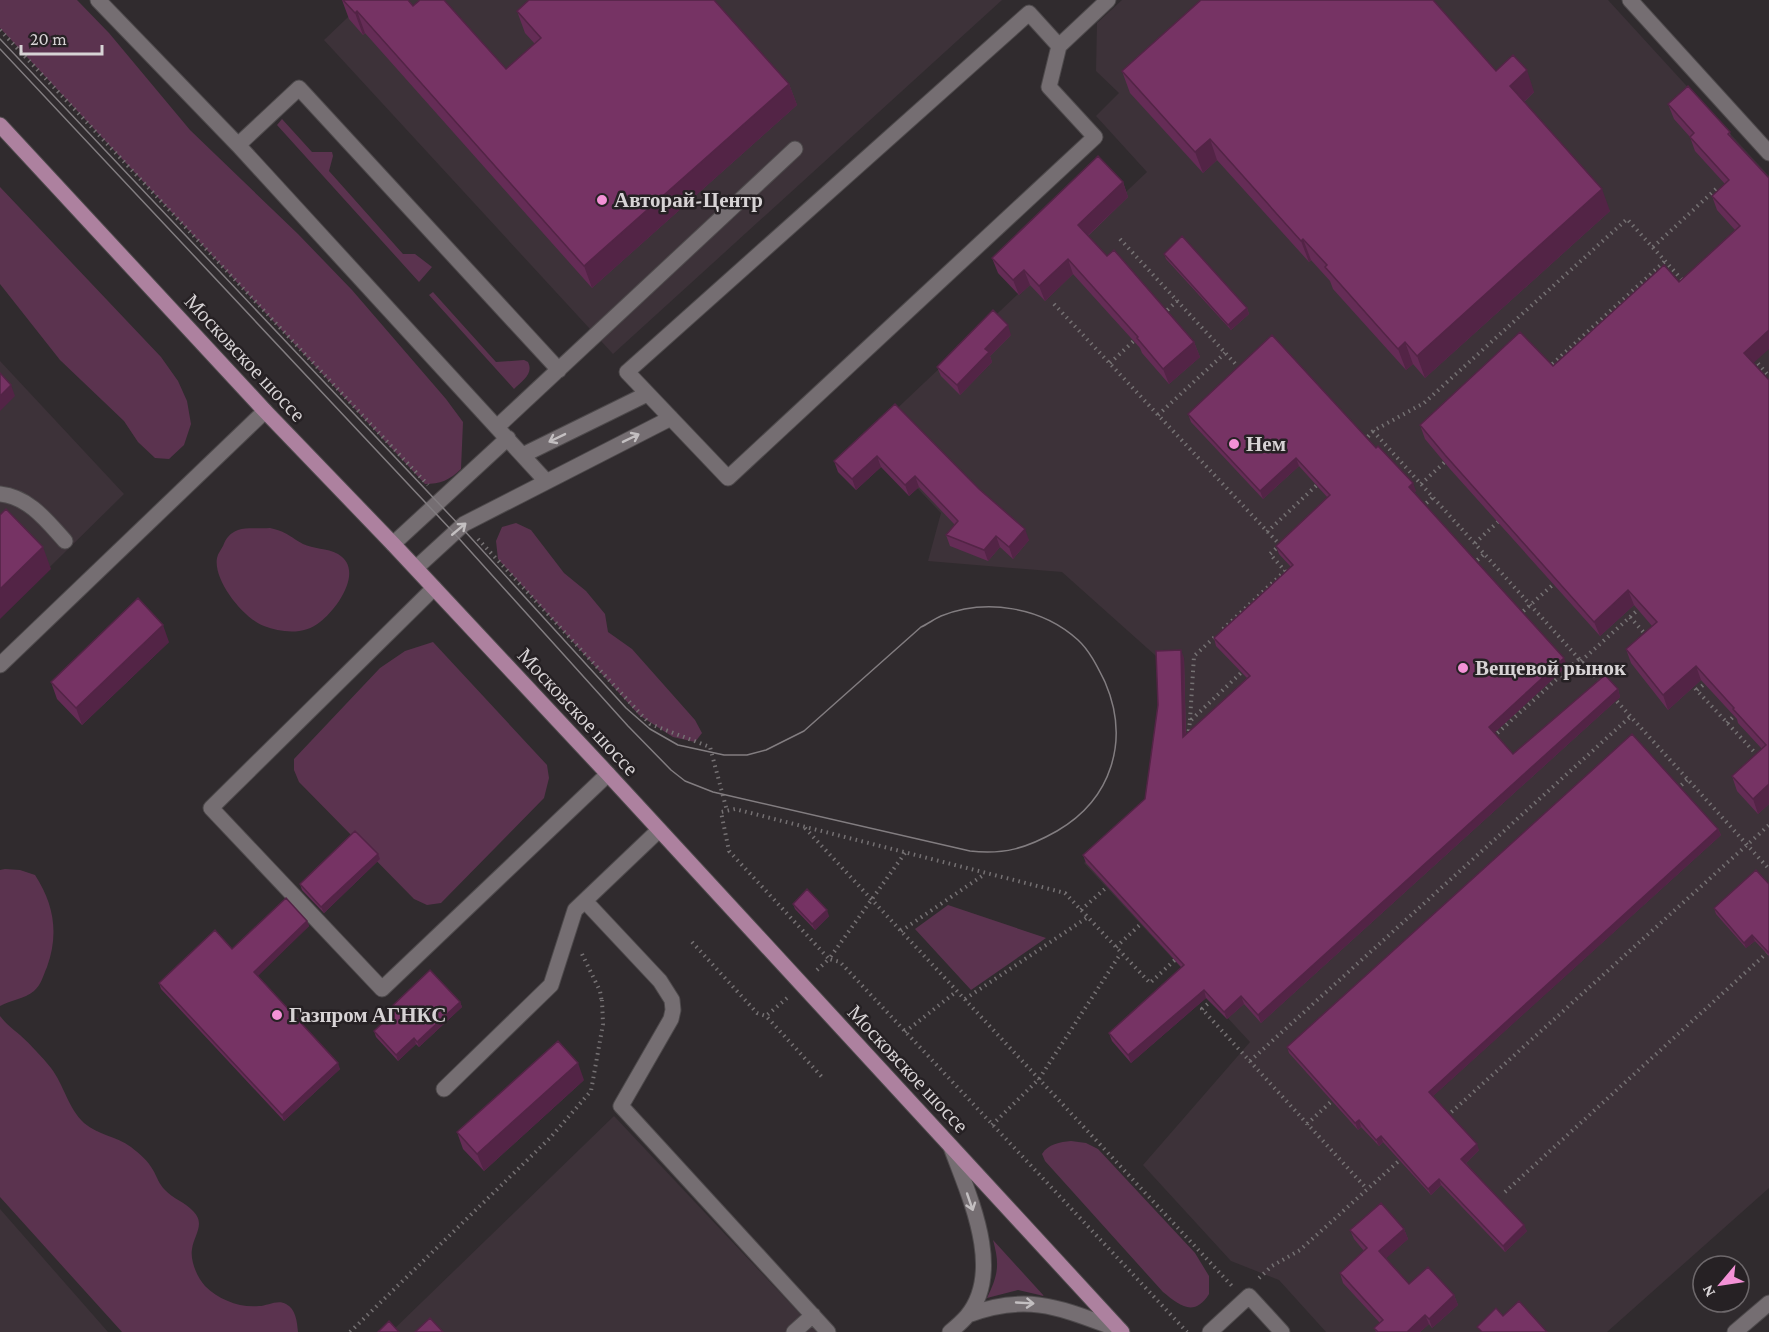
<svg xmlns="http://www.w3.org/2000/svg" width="1769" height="1332" viewBox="0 0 1769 1332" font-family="'Crimson Pro',serif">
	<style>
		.built { fill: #3d3239 }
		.green { fill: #5b334f }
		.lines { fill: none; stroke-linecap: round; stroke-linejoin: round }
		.minor-casing { stroke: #4d494b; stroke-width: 17 }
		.major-casing { stroke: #4d494b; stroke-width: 17 }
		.path { stroke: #757173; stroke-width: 4; stroke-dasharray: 1.5 4.5; stroke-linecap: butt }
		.minor { stroke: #756e72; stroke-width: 15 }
		.major { stroke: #ad819f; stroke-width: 15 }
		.tram { stroke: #827d80; stroke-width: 1.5 }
		.wall { fill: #652c56 }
		.shaded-wall { fill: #532446 }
		.building { fill: #763364; stroke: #532446; stroke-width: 1.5 }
		.oneway { stroke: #c3bfc1 }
		.poi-dot { fill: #f391d6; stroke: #262124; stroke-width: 2 }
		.labels { text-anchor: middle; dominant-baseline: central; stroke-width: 5; stroke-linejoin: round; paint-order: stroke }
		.poi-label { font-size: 21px; font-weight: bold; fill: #d7d3d5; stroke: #262124; text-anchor: start }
		.street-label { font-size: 21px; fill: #d7d3d5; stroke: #262124 }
	</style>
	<rect width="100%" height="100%" fill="#302b2e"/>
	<path class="built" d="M366,0H1002L613,354L324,40Z
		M1122,0H1608L1769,176V1188L1607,1332H1326L1279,1280L1231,1261L1143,1165L1250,1042L1084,863L1146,807L1160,681L1156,656L1062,572L928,561L941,513L868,436L1147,172L1096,116L1119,93L1096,71L1097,23Z
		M0,361L124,494L0,616Z
		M614,1116L817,1332H391Z
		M0,1209L108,1332H0Z"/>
	<path class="green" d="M0,0H77L109,33L190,130L298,234L352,290L446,399L463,422L461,469C450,480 440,484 425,484L0,28Z
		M282,119L312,152H332L333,156L329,171L403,254H415L432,267L419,282L277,125Z
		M0,187L161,357L178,381L187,401L191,424L184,445L169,459L155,458L138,442L124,421L60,360L0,284Z
		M433,292L496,362L524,360L528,362C534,374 522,381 514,389L429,295Z
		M516,523L531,530L564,573L586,591L605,614L608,632L632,649L695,720L702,733L695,742L673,737L639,715L498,559L496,541L502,527Z
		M270,528C287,532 289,536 303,544C313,549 327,548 338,554C365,570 337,609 320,622C305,635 282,633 264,626C243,618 213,580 217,558C218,553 221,550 223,546C226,538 230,533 238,530C247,527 260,529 270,528Z
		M433,642L547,765L549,778L544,798L441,903L427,905L414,899L299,782L294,770V759L380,668L405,651Z
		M5,869L20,870L35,875C54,904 59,934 47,967C43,976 41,985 34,991C24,999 11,1000 0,1006V870Z
		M948,905L1046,938L971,990L915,929Z
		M0,1016C6,1024 13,1029 20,1035C31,1045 42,1057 51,1068C64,1085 68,1108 84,1123C98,1135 116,1136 131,1147C140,1154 148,1161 153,1170C157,1177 159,1184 165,1190C173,1199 185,1202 193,1211C206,1224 194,1235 192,1249C190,1261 197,1277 205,1286C219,1300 240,1308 259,1306C267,1306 278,1299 286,1304C296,1309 297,1322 298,1332H122L0,1197Z
		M1071,1141L1086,1143L1098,1149L1195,1253L1209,1276V1294C1194,1318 1179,1305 1163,1292L1045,1161L1042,1154C1048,1144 1060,1142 1071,1141Z
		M993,1240L1044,1296L1018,1290L987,1298C998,1275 1000,1265 993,1240Z"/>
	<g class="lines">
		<g class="minor-casing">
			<path id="minor" d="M98,0L238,145L546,481
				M1630,0L1769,153
				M1059,46L1049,87L1095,137L728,478L627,372L1029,13L1059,46L1108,0
				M238,145L299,88L559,370
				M497,427L795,149
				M523,455L647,394
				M0,494C29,497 47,521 65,541
				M393,544L508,438
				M416,568L464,524L671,418
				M434,588L211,808L382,989L608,774
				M0,665L265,411
				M585,901L660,981L672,1000L673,1010L671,1019L621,1106L828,1332
				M444,1089L551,985L575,910L659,830
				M968,1315C1029,1292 1063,1309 1120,1330
				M794,1332L813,1315
				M950,1332C956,1327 962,1322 967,1316C1005,1270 968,1194 951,1147
				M1210,1332L1249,1296L1282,1332
				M1735,1332L1769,1303"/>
		</g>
		<g class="major-casing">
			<path id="major" d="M0,125L265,411L393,544L608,774L1122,1332"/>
		</g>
		<path class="path" d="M0,30L428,485
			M1120,239L1241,370
			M1653,247L1716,189L1720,193
			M1054,304L1280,545L1270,554L1285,571L1222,630
			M1163,314L1177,301
			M1754,359L1769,376
			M1110,363L1138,337
			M1548,368L1665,261
			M1158,415L1225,353
			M1373,431L1600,682
			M1364,441L1373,431L1424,403L1627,219L1684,282
			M1421,484L1447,460
			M1422,507L1433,497
			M1267,532L1319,483
			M478,539L650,724L710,747L727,811
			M1475,543L1501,519
			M1473,564L1484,554
			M1519,615L1556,582
			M1630,617L1641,607
			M1581,661L1630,617L1646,635
			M1691,684L1758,756
			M1697,690L1708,681
			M1613,697L1769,869
			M1190,720L1194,656L1217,635
			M1727,723L1737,713
			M1188,737L1190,721L1244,670
			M1493,737L1579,659
			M1677,789L1688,779
			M805,828L1232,1286
			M905,853L829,959L840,962L1187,1332
			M1081,910L1107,887
			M901,931L985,874
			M692,942L757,1013L766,1016
			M1116,947L1144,921
			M582,954L600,991L602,1003
			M817,970L829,959L729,851L721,812L735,809L1065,893L1150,983L1177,958
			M787,998L766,1016L822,1077
			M965,999L1088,917
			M1212,1000L1202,1009L1367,1189
			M905,1032L957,991
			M1250,1061L1631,716
			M1447,1116L1769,825
			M1307,1124L1335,1098
			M992,1125L1039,1079L1121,953
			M1505,1192L1769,951
			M1259,1278L1272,1266L1300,1250L1402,1158
			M350,1332L550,1138L591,1091L603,1024L602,1000"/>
		<use href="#minor" class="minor"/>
		<use href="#major" class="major"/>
		<path class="tram" d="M0,39L461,527L626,708L650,729L678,745L724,755H747L766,750L804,731L921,627C928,624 934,619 941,616C986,598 1042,607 1078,640C1090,651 1098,668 1105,682C1130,740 1112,799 1057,831C1027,848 1004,855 970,851L713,792L685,781L671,770L628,726L454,533L0,49"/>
	</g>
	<path class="wall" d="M342,0H408L413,6L506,69L535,44L525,33L517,11L789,84L797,105L592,288L365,33L363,35L349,19Z
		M1434,1L1496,71L1534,92L1524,102L1610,211L1425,378L1413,364L1406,370L1333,289L1330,281L1311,260L1309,262L1217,160L1203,173L1130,93L1122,71Z
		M1668,104L1730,132L1753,363L1769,804L1758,814L1737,791L1732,776L1762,749L1738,723L1737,719L1701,680L1668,710L1631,663L1626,649L1652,626L1634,605L1600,636L1450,469L1425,439L1420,425L1553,366L1679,282L1735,230L1717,210L1712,196L1725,184L1695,151L1690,137L1674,119Z
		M1123,182L1128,197L1088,236L1107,256L1194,342L1200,357L1169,384L1142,353L1140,348L1073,274L1045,301L1030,285L1019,295L998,273L992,258Z
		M1164,254L1247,308L1249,314L1231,330L1166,259Z
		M1011,335L990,356L992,362L960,395L941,376L937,367Z
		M895,404L1029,540L1013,559L1000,547L988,561L950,546L946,535L955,525L919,487L909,496L881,467L856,490L838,472L834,461Z
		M1188,414L1376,448L1416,491L1414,492L1567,666L1494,733L1513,754L1618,689L1620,697L1261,1023L1244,1004L1227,1019L1206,998L1131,1063L1112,1041L1109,1033L1182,968L1086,863L1083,855L1145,799L1184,658L1186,735L1247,678L1216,646L1214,638L1291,567L1279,554L1276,546L1328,498L1299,466L1263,499L1191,422Z
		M169,642L82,725L57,699L51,682Z
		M1718,829L1721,835L1433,1096L1479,1150L1466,1163L1527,1231L1505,1252L1441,1185L1431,1195L1383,1142L1379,1146L1361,1127L1358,1130L1289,1053L1287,1047Z
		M378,854L380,859L324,913L302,890L300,884Z
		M1769,884V956L1755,941L1746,948L1716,914L1714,908Z
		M793,904L829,916L815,930L795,909Z
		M307,921L309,926L257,976L340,1069L284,1121L161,989L159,983L232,949Z
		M460,1002L462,1007L419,1047L416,1044L398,1061L376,1037L374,1031L390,1016L388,1010Z
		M584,1080L484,1171L463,1149L457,1132Z
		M1404,1229L1408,1239L1386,1258L1409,1284L1454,1295L1458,1305L1432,1328L1429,1324L1420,1332H1376L1374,1328L1380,1323L1343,1283L1340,1273L1364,1251L1354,1239L1350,1230Z"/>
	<path class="shaded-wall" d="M357,11L365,33L363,35L355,13Z
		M1527,70L1534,92L1518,107L1510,86Z
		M789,84L797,105L592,288L584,266Z
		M1210,139L1217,160L1203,173L1195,152Z
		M1123,182L1128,197L1083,240L1078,225Z
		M1602,189L1610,211L1425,378L1417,356Z
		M1303,239L1311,260L1309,262L1301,241Z
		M1068,259L1073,274L1045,301L1039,286Z
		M1024,270L1030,285L1019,295L1013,280Z
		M1247,308L1249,314L1231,330L1228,325Z
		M1008,325L1011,335L990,356L992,362L960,395L957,385L985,349Z
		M1769,330V349L1749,367L1744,353Z
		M1194,342L1200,357L1169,384L1163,369Z
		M1405,342L1413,364L1406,370L1398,349Z
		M11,385L15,396L0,411V396Z
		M877,456L881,467L856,490L852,479Z
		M1296,458L1299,466L1263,499L1260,491Z
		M915,476L919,487L909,496L905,485Z
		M1413,483L1416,491L1412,495L1409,487Z
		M1025,529L1029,540L1013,559L1009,547Z
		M996,536L1000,547L988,561L984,550Z
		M43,547L51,569L0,619V589Z
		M1628,590L1634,605L1600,636L1594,622Z
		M163,625L169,642L82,725L76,708Z
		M1181,650L1184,658L1186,745L1183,737Z
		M1564,658L1567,666L1492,735L1489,727Z
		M1696,666L1701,680L1668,710L1663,695Z
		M1618,689L1620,697L1261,1023L1258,1015Z
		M1769,784V804L1758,814L1753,799Z
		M1718,829L1721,835L1431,1098L1429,1092Z
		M378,854L380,859L324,913L321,907Z
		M827,910L829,916L815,930L812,924Z
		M307,921L309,926L256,978L254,972Z
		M1752,935L1755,941L1746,948L1744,943Z
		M1204,990L1206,998L1131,1063L1128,1055Z
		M1241,996L1244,1004L1227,1019L1224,1012Z
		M460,1002L462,1007L419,1047L417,1042Z
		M414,1038L416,1044L398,1061L396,1055Z
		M338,1063L340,1069L284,1121L282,1115Z
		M578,1063L584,1080L484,1171L477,1154Z
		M1359,1120L1361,1127L1358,1130L1355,1123Z
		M1381,1136L1383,1142L1379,1146L1376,1140Z
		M1477,1144L1479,1150L1464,1165L1461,1159Z
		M1439,1179L1441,1185L1431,1195L1428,1189Z
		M1524,1225L1527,1231L1505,1252L1503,1246Z
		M1404,1229L1408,1239L1383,1261L1379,1251Z
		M1454,1295L1458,1305L1432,1328L1429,1319Z
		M1425,1315L1429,1324L1420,1332H1407Z"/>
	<path class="building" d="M343,0H408L413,6L420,0H444L506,69L541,38L517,11L529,0H714L789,84L584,266L357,11L355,13Z
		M1201,0H1433L1496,71L1513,55L1527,70L1510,86L1602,189L1417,356L1405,342L1398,349L1325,267L1327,265L1303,239L1301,241L1210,139L1195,152L1122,71Z
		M1688,86L1730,132L1728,134L1769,178V330L1744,353L1769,380V784L1753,799L1732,776L1766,745L1733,709L1734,708L1696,666L1663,695L1626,649L1657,622L1628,590L1594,622L1445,455L1420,425L1520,332L1553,366L1664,265L1679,282L1740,226L1712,196L1729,180L1690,137L1694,133L1668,104Z
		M1098,156L1123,182L1078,225L1107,256L1114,250L1194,342L1163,369L1137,338L1138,337L1068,259L1039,286L1024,270L1013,280L992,258Z
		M1182,236L1247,308L1228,325L1164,254Z
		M993,310L1008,325L985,349L989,352L957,385L937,367Z
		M1272,335L1376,448L1378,446L1413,483L1409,487L1564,658L1489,727L1513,754L1605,675L1618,689L1258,1015L1241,996L1224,1012L1204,990L1128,1055L1109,1033L1184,965L1083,855L1145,799L1158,705L1156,651L1181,650L1183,737L1250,676L1214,638L1293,565L1276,546L1330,495L1296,458L1260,491L1188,414Z
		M0,373L11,385L0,396Z
		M895,404L979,489L1025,529L1009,547L996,536L984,550L946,535L958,521L915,476L905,485L877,456L852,479L834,461Z
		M6,509L43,547L0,589V515Z
		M138,598L163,625L76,708L51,682Z
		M1632,734L1718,829L1429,1092L1477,1144L1461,1159L1524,1225L1503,1246L1439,1179L1428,1189L1381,1136L1376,1140L1359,1120L1355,1123L1287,1047Z
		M355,831L378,854L321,907L300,884Z
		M1756,870L1769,884V953L1752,935L1744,943L1714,908Z
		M807,889L827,910L812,924L793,904Z
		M286,898L307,921L254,972L338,1063L282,1115L159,983L215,930L232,949Z
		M430,970L460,1002L417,1042L414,1038L396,1055L374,1031L392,1014L388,1010Z
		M558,1041L578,1063L477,1154L457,1132Z
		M1381,1203L1404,1229L1379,1251L1409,1284L1428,1267L1454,1295L1429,1319L1425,1315L1407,1332H1378L1374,1328L1383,1320L1340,1273L1367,1248L1350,1230Z
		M1519,1301L1547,1332H1482L1477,1327L1496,1308L1503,1316Z
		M430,1318L443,1332H415Z
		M389,1321L399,1332H378Z"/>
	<defs><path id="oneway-shaft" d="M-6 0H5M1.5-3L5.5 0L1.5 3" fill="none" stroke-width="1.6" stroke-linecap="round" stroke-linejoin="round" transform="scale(1.5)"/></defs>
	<g class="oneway">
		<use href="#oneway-shaft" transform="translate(557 438) rotate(154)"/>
		<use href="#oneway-shaft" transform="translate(631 438) rotate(-26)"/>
		<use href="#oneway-shaft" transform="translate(459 529) rotate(-40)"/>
		<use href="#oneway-shaft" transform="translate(970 1202) rotate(71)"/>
		<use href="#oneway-shaft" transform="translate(1025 1303) rotate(3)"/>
	</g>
	<g class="poi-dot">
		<circle cx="602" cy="200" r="6"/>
		<circle cx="1234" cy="444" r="6"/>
		<circle cx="1463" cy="668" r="6"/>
		<circle cx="277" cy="1015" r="6"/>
	</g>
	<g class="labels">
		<g class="poi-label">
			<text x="614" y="200">Авторай-Центр</text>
			<text x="1246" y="444">Нем</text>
			<text x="1475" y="668">Вещевой рынок</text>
			<text x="289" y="1015">Газпром АГНКС</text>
		</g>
		<g class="street-label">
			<text transform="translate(245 358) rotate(47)">Московское шоссе</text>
			<text transform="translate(578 712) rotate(47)">Московское шоссе</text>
			<text transform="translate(908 1069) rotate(47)">Московское шоссе</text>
		</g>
	</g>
	<g transform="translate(1721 1284) rotate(241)"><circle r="28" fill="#262124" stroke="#6d686b" stroke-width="1.5"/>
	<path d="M0-4.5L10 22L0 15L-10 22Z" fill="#f391d6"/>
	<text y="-9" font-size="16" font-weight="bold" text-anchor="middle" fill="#d7d3d5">N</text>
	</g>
	<path d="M21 45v9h81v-9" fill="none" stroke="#d7d3d5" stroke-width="3"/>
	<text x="30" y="45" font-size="18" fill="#d7d3d5" stroke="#262124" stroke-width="4.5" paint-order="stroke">20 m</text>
</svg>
